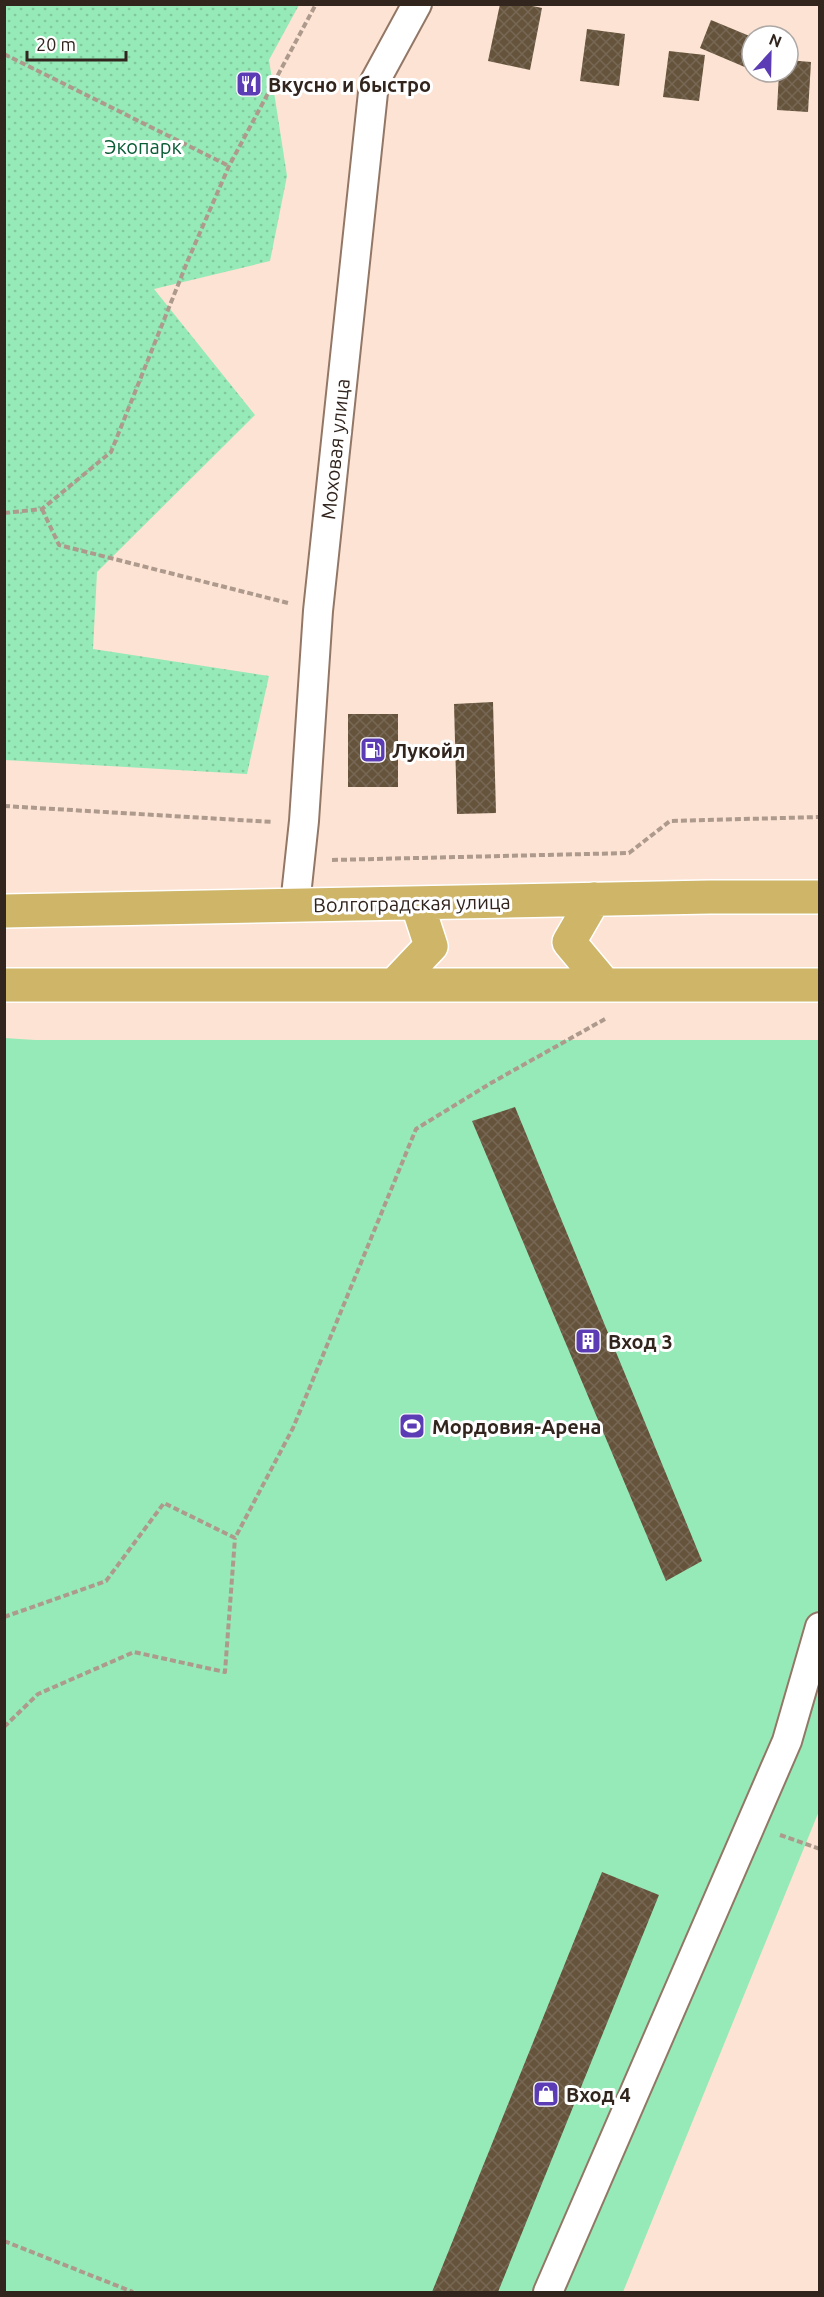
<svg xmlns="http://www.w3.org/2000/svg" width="824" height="2297" viewBox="0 0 824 2297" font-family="Ubuntu,sans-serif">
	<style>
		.park { fill: url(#park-dots) }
		.garden { fill: #95eab7 }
		.building { fill: url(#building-cross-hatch) }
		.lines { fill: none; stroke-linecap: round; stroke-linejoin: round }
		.street-casing { stroke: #937766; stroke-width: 32 }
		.primary-casing { stroke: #fff; stroke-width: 36 }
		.path { stroke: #ae9a8d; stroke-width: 4; stroke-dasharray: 6 3; stroke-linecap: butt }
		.street { stroke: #fff; stroke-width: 28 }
		.primary { stroke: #ceb568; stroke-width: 33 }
		.labels { text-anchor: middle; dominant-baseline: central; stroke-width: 6; stroke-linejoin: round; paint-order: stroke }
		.poi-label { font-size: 20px; font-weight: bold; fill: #31251e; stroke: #fff; text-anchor: start }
		.park-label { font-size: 20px; fill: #0b5c37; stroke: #fff }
		.street-label { font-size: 20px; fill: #31251e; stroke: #fff }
	</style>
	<defs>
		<pattern id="park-dots" width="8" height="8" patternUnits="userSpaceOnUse" patternTransform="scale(1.5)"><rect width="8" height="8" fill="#95eab7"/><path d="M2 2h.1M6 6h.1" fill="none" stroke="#81c99d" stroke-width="1.8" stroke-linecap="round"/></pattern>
		<pattern id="building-cross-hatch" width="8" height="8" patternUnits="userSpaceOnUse" patternTransform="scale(1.5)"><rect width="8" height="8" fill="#65533b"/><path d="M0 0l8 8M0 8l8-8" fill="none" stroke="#776855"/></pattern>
	</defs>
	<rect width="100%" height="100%" fill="#fce3d3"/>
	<path class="park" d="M4,5H299L269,60L287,176L270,261L154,289L255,415L97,572L93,649L269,676L247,774L5,760Z"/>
	<path class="garden" d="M4,1038L35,1040H819V1811L623,2292H5Z"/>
	<path class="building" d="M500,4H523L542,8L530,70L488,61Z
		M711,20L752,37V57L747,68L700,48Z
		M587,29L625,34L619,86L580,81Z
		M669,51L705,55L699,101L663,97Z
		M788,60L811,62L808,112L777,110L779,72H788Z
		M493,702L496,813L457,814L454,704Z
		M348,714H398V787H348Z
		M515,1107L702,1561L666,1581L472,1121Z
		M602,1872L659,1895L498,2292H432Z"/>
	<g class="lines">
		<g class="street-casing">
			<path id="street" d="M295,905L304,821L318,611L374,83L417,4
				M548,2292L787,1741L820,1627"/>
		</g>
		<g class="primary-casing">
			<path id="primary" d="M594,899L569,942L605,985
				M4,911L710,897H820
				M4,985H820
				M394,985L431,946L417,903"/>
		</g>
		<path class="path" d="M4,54L229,166
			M42,509L59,545L288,603
			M4,513L42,509L111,452L188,260L229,166L316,4
			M4,806L273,822
			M332,860L629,853L670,821L820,817
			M4,1617L106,1581L164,1503L235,1538L293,1428L416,1129L491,1083L605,1019
			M4,1727L38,1694L134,1652L225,1672L235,1538
			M780,1835L820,1849
			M4,2241L133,2292"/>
		<use href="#street" class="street"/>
		<use href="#primary" class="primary"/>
	</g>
	<defs>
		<g id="restaurant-square" transform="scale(1.35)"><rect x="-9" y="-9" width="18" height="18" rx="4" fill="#5b3cb5" stroke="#fff"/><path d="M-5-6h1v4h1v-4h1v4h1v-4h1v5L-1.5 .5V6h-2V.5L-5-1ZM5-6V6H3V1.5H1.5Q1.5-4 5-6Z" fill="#fff"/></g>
		<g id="fuel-square" transform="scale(1.35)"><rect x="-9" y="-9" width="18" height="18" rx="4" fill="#5b3cb5" stroke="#fff"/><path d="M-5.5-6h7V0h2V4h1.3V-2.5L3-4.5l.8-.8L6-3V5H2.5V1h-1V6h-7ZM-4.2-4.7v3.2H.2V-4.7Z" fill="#fff"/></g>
		<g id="building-square" transform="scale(1.35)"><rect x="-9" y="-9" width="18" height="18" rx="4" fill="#5b3cb5" stroke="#fff"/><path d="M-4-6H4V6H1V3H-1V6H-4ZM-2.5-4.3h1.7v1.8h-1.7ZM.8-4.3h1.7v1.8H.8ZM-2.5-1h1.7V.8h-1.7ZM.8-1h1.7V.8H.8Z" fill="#fff"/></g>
		<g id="stadium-square" transform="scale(1.35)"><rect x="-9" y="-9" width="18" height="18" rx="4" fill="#5b3cb5" stroke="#fff"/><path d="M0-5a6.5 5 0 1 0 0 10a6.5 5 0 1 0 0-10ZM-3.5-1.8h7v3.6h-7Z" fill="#fff"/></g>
		<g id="shop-square" transform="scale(1.35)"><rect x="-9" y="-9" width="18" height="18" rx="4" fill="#5b3cb5" stroke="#fff"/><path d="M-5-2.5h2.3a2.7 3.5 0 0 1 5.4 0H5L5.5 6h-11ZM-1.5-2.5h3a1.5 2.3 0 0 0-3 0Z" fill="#fff"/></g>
	</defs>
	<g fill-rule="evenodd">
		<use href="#restaurant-square" x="249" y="84"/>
		<use href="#fuel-square" x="373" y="750"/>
		<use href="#building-square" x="588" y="1341"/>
		<use href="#stadium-square" x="412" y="1426"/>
		<use href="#shop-square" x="546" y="2094"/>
	</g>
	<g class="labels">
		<g class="poi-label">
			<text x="268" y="84">Вкусно и быстро</text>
			<text x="392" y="750">Лукойл</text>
			<text x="608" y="1341">Вход 3</text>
			<text x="432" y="1426">Мордовия-Арена</text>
			<text x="566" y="2094">Вход 4</text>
		</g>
		<g class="park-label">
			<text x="143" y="146">Экопарк</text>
		</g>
		<g class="street-label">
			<text transform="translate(335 449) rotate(-84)">Моховая улица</text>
			<text transform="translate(412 903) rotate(-1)">Волгоградская улица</text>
		</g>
	</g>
	<rect width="824" height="2297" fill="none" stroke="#31251e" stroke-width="12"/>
	<g transform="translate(770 54) rotate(22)"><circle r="28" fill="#ffffff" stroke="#ada8a5" stroke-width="1.5"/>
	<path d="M0-4.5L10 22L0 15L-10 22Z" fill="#5b3cb5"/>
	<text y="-9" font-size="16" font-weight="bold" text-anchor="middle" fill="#31251e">N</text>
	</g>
	<path d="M27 51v9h99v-9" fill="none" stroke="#31251e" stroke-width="3"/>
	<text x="36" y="51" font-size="18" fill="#31251e" stroke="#ffffff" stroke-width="4.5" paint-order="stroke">20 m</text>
</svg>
